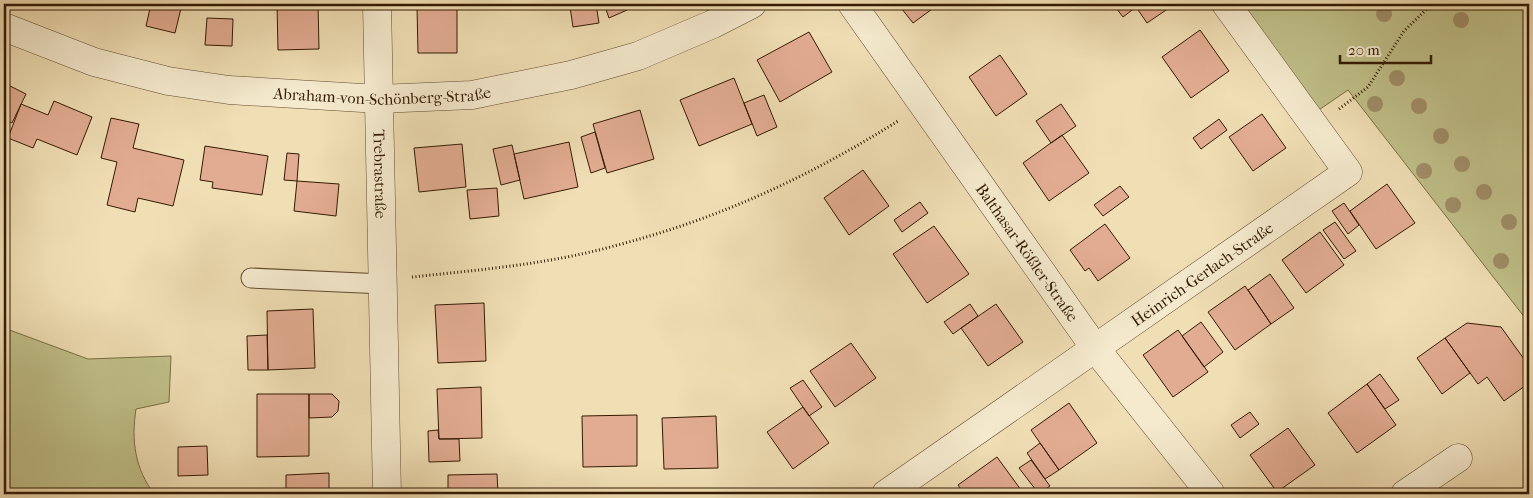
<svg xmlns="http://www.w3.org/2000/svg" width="1533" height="498" viewBox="0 0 1533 498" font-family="'IM FELL French Canon',serif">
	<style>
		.green { fill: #c0c089; stroke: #7a6e46 }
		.building { fill: #e2ac92; stroke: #341b03 }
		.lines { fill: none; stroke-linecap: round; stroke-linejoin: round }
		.service-casing { stroke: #634c2f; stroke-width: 21 }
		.minor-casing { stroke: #634c2f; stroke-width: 29 }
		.path { stroke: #341b03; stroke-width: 3; stroke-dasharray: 1 2.5; stroke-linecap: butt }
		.service { stroke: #f5eace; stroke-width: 19 }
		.minor { stroke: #f5eace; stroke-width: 28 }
		.tree { fill: #a08e69 }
		.labels { text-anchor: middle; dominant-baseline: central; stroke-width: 4.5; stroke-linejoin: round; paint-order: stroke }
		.street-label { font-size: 16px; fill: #341b03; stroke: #f5eace }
	</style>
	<rect width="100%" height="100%" fill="#f0deb4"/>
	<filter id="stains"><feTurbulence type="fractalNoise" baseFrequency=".004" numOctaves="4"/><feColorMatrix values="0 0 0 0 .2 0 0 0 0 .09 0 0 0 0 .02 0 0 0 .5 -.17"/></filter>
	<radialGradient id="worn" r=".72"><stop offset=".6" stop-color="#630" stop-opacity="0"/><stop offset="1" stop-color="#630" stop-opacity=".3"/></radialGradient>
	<path class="green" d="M1237,4H1529V323L1348,90L1313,114Z
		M4,328L88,359L171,356L169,402L136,409C131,441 135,468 154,494H4Z"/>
	<path class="building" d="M151,4H182L175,33L146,26Z
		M277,4H318L319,49L278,50Z
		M585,4H596L599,23L573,27L570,7Z
		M604,4H624L627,10L609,18Z
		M898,4H939L913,23Z
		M1113,4H1175L1147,23L1136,7L1123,17Z
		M457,6V53H418L417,7Z
		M207,18L233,19L232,46L205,45Z
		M1200,30L1229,71L1191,98L1162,57Z
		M809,32L832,72L780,102L757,60Z
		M1000,55L1027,94L996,116L969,77Z
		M734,78L752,124L699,146L680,100Z
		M4,83L26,94L12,123L4,119Z
		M764,95L777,127L757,136L744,103Z
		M54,101L92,117L77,155L37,139L33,148L8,138L21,104L48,115Z
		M1061,104L1076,126L1051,143L1036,121Z
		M640,110L654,159L607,173L593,124Z
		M1262,114L1286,148L1253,171L1229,137Z
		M111,118L139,124L133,148L184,160L173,206L138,198L135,212L107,205L117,162L101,158Z
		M1219,119L1227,130L1201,149L1193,138Z
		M595,132L605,168L591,173L581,137Z
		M1062,135L1089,173L1049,201L1023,163Z
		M569,142L578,187L524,199L514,154Z
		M462,144L466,187L419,192L414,148Z
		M512,145L520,180L501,185L493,149Z
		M205,146L268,156L262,195L212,188L213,182L200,180Z
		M287,153L299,154L297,181L284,180Z
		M863,170L889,206L849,235L824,198Z
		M297,181L339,184L336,216L294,211Z
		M1387,184L1415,223L1376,249L1350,211Z
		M1120,186L1129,197L1103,216L1094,205Z
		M497,188L499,216L470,219L467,190Z
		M920,202L928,213L902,232L894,220Z
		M1344,203L1359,225L1348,234L1332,211Z
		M1335,222L1356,251L1344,259L1323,230Z
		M1105,224L1130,258L1098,281L1089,268L1085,271L1070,250Z
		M934,226L969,274L927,303L893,254Z
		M1320,232L1344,265L1306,293L1282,260Z
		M1270,274L1294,308L1271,324L1248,290Z
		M1245,286L1271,324L1235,350L1208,312Z
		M484,303L486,361L438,363L435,305Z
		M970,304L978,316L953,334L944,322Z
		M996,304L1023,342L988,366L961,328Z
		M313,309L315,368L268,370L267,311Z
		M1201,322L1223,352L1204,367L1182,336Z
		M1467,323L1501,327L1529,366V383L1504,401L1487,377L1478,384L1445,338Z
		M1178,330L1208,372L1173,397L1143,355Z
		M267,335L268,370H248L247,336Z
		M1445,338L1470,373L1442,394L1417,358Z
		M851,343L876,378L835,407L810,371Z
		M1380,374L1399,400L1385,409L1367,384Z
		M803,380L822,407L809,416L790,388Z
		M1367,384L1396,425L1357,453L1328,413Z
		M481,387L482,438L439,439L437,389Z
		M257,394H309V456L257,457Z
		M309,394H332L339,401L338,411L332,417L309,418Z
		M1069,403L1097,443L1059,470L1031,430Z
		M803,407L829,443L793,469L767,432Z
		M1250,412L1259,424L1240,438L1231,425Z
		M637,415V466L583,467L582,416Z
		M716,416L718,468L664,469L662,418Z
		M1288,428L1315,465L1277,492L1250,455Z
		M438,430L439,439H459L460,461L429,462L428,431Z
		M1040,443L1059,470L1045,479L1027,453Z
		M207,446L208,475L178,476V447Z
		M997,457L1024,494H964L958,485Z
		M1031,460L1050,486L1039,494L1019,468Z
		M329,473V489L286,491V475Z
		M497,474L498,494H448V475Z
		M329,489L330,494H286V491Z"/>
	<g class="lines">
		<g class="service-casing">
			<path id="service" d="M251,278L384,284"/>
		</g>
		<g class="minor-casing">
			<g id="minor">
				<path id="s1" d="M377,4L387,494"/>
				<path id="s2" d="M852,4L1095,348L1211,494"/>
				<path id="s3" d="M4,27L94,62L168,81L229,90L379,99L472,95L571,75L638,56L713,24L752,4"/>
				<path id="s4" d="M886,494L1348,172L1226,4"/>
				<path d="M1405,494L1458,458"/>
			</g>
		</g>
		<path class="path" d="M1339,109L1368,87L1404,31L1432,4
			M412,277C479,270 549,264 614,246C718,219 807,178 898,121"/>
		<use href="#service" class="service"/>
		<use href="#minor" class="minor"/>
	</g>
	<g class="tree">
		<circle cx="1384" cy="14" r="8"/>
		<circle cx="1461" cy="20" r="8"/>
		<circle cx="1397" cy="78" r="8"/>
		<circle cx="1375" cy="104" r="8"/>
		<circle cx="1419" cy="106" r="8"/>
		<circle cx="1441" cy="136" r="8"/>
		<circle cx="1462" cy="164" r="8"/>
		<circle cx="1424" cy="171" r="8"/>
		<circle cx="1484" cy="192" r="8"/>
		<circle cx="1453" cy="205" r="8"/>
		<circle cx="1509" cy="222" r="8"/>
		<circle cx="1501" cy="261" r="8"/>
	</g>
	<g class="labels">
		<g class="street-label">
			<text stroke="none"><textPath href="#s3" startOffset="388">Abraham-von-Schönberg-Straße</textPath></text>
			<text stroke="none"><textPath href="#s1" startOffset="170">Trebrastraße</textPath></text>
			<text stroke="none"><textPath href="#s2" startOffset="304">Balthasar-Rößler-Straße</textPath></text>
			<text stroke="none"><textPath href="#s4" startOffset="385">Heinrich-Gerlach-Straße</textPath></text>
		</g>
	</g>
	<rect width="1533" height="498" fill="none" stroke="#f0deb4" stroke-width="20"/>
	<rect x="5" y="5" width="1523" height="488" fill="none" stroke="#341b03" stroke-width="2.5"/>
	<rect x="10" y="10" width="1513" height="478" fill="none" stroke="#341b03"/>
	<path d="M1340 55v8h91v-8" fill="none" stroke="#341b03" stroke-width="2.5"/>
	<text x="1348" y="55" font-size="15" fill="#341b03" stroke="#f5eace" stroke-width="4" paint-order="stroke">20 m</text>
	<rect width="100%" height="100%" filter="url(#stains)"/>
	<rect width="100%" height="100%" fill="url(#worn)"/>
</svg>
